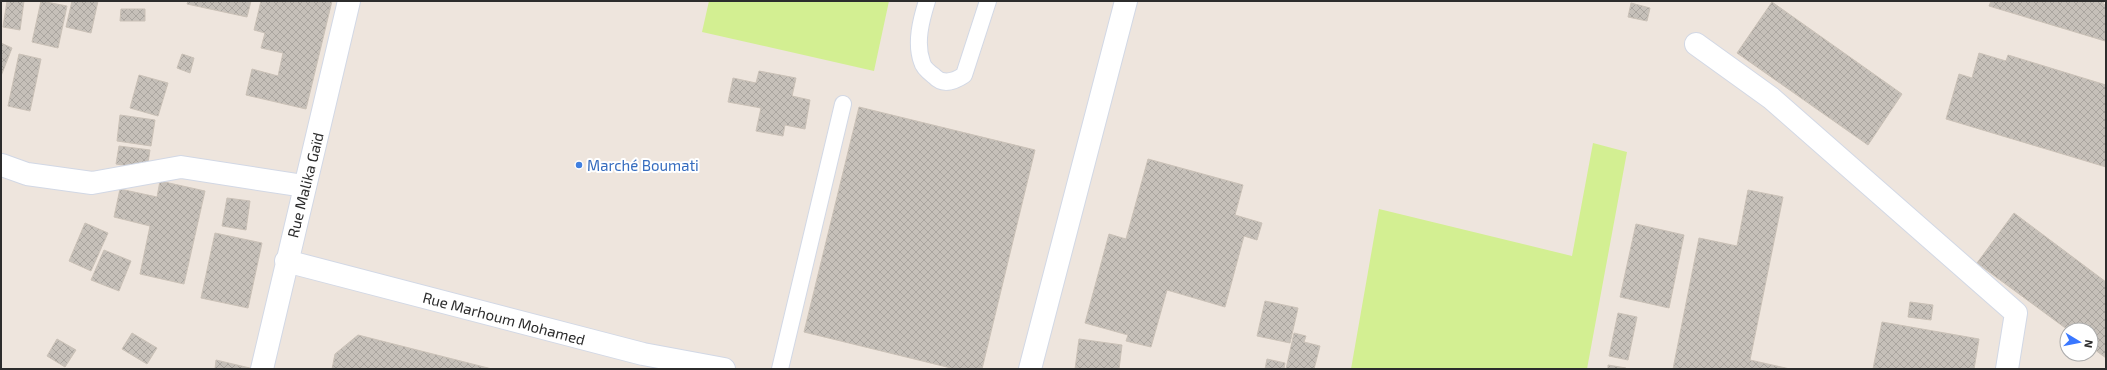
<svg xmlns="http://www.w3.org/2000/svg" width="2107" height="370" viewBox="0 0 2107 370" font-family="'Exo 2',sans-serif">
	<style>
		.pitch { fill: #d3ef92 }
		.building { fill: url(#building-cross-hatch); stroke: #cac1b7 }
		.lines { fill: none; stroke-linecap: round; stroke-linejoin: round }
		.lane-casing { stroke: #d2d8e5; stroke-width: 18 }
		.street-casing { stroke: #d2d8e5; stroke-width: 24 }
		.lane { stroke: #fff; stroke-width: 16 }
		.street { stroke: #fff; stroke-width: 22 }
		.shop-dot { fill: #3f7fe0; stroke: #fff; stroke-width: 1.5 }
		.labels { text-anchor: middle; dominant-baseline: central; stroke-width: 4; stroke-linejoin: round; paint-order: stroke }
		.shop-label { font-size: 15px; fill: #366cbe; stroke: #fff; text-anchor: start }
		.street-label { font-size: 15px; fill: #2c2c2c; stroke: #fff }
	</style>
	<defs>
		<pattern id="building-cross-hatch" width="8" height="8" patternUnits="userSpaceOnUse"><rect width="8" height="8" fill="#c6c0b9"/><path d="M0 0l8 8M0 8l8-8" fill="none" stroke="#aaa59f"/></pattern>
	</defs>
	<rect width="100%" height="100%" fill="#eee5dd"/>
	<path class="pitch" d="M709,1H889L874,71L702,32Z
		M1593,143L1627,152L1587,369H1351L1379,209L1572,256Z"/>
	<path class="building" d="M7,1H24L20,30L3,27Z
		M41,1L67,6L58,48L32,42Z
		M72,1H98L91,33L66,27Z
		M188,1H251L247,17L187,4Z
		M261,1H332L306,109L246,95L252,69L278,76L283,53L261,48L265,33L254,30Z
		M1991,1H2104L2103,4L2106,5L2105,41L1989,6Z
		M1772,2L1902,94L1868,145L1737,53Z
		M1631,3L1650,8L1647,21L1628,17Z
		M121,9H145V21H120Z
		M1,43L12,48L1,76Z
		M1979,53L2006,61L2008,55L2106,85V167L1946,119L1959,74L1972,78Z
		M19,54L41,59L30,111L8,106Z
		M182,54L194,58L190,73L177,68Z
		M759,71L796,78L792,96L810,100L805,129L785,125L783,136L756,131L761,108L728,102L733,78L756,83Z
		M139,75L168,83L158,116L130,108Z
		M859,107L1035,150L982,369H955L804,332Z
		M120,115L155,120L151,146L117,141Z
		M119,146L150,150L147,169L116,164Z
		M1148,159L1243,185L1235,215L1262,223L1257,240L1244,236L1225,307L1167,290L1151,347L1126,341L1128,335L1085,323L1109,234L1126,239Z
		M160,181L205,191L184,284L140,274L150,226L114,217L120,189L157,197Z
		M1748,190L1783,197L1750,360L1790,369H1673L1699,238L1737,246Z
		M227,198L250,201L246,230L222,226Z
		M2014,213L2106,282V358L2091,347V330H2068L1977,263Z
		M85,223L108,233L91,271L69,261Z
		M1636,224L1684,235L1669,308L1620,297Z
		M215,233L262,243L248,308L201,298Z
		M104,250L131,261L119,291L91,280Z
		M1265,301L1298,308L1290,343L1257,336Z
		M1910,302L1933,305L1931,320L1908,317Z
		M1618,313L1637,317L1628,360L1609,356Z
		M1882,322L1979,339L1974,369H1873Z
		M132,333L157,348L147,364L122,349Z
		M1294,333L1306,336L1304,342L1320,346L1314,369H1286Z
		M358,335L492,369H332L335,354Z
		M57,339L76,350L65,367L47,356Z
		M1079,339L1122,345L1119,369H1075Z
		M1267,359L1285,363L1284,369H1265Z
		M216,360L254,369H215Z
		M1608,365L1626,368L1625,369H1608Z"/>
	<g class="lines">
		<g class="lane-casing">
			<path id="lane" d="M927,1C921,20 915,43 922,62C923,67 930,73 934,76C943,86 955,81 964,75L988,1
				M780,369L843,104"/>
		</g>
		<g class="street-casing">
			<path id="street" d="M1696,44L1771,98L2016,313L2007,369
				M2,165L27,174L92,183L181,167L304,186
				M286,261L643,354L724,369
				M262,369L349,1
				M1030,369L1126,1"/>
		</g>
		<use href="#lane" class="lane"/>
		<use href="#street" class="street"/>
	</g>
	<circle class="shop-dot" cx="579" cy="165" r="4"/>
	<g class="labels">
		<g class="shop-label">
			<text x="587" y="165">Marché Boumati</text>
		</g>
		<g class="street-label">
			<text transform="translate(305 185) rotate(-76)">Rue Malika Gaïd</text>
			<text transform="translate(504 318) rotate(15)">Rue Marhoum Mohamed</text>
		</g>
	</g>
	<rect width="2107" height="370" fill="none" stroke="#2c2c2c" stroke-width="4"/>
	<g transform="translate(2079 342) rotate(100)"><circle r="19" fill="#ffffff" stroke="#ababab"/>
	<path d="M0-3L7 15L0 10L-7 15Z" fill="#3977ff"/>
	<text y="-6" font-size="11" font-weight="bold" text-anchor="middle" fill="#2c2c2c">N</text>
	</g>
</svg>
